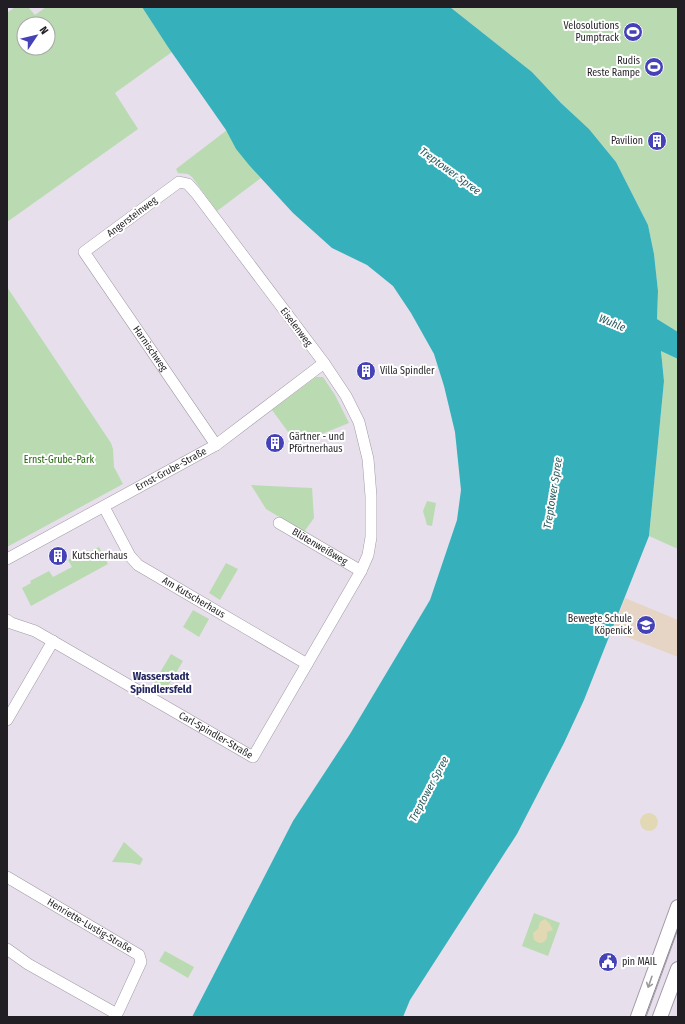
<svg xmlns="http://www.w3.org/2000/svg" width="685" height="1024" viewBox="0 0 685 1024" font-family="'Fira Sans Condensed',sans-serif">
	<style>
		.education { fill: #e6d5c4 }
		.green { fill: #badbb2; fill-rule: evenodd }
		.sand { fill: #e2d9b4 }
		.water { fill: #36b1bb }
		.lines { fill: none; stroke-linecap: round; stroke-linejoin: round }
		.minor-casing { stroke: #a29aa7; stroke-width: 12 }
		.major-casing { stroke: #a29aa7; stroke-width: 16 }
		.minor { stroke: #fff; stroke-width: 11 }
		.major { stroke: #fff; stroke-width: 14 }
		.tram { stroke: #8b868f; stroke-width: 1 }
		.oneway { stroke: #9c9a9c }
		.labels { text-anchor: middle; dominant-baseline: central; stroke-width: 4; stroke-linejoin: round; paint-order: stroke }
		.poi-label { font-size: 10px; fill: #221f24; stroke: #fff; text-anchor: end }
		.street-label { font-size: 10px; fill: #221f24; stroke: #fff }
		.park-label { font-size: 10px; fill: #20640a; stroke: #fff }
		.water-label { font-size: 11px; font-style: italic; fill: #285b5f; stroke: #fff }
		.neighbourhood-label { font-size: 11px; font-weight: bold; fill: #262862; stroke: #fff }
	</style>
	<rect width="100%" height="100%" fill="#e7dfec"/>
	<path class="education" d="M625,598L678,620V657L612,631Z"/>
	<path class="green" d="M15,7H28L35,15L46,7H142L172,52L115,93L138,129L7,222V13ZM24,24H48V48H24Z
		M450,7H678V332L657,319L658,291L654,254L648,225L616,162L589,129L561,103L532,72Z
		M227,130L236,149L261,178L217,211L192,177L188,174L178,173L176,169Z
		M7,287L111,443L113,449L114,467L123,484L7,547Z
		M661,350L678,359V549L649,536L664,381Z
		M316,377H323L335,395L349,423L297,444L272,410Z
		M251,485L312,488L314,518L304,532L266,509Z
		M427,501L436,503L432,526L427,525L423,511Z
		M99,547L108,564L31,606L22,588L31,583L30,581L49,571L53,577L72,567L68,560L88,550L89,552Z
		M226,563L238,569L220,600L209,593Z
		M193,610L209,619L199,637L183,627Z
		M171,654L183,661L164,693L152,686Z
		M124,842L143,859L140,865L131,863L112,862Z
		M534,913L560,923L548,956L522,946Z
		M165,951L194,967L188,978L159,961Z"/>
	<path class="sand" d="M640 822a9 9 0 1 1 18 0a9 9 0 1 1-18 0Z
		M545,919L550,924L553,930L547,932C548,938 546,943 539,943L534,940L533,933L538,929L540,922Z"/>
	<path class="water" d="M142,7H450L532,72L561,103L589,129L616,162L648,225L654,254L658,291L657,319L678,332V359L661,351L664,381L649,536L584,700L564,743L517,834L410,1000L403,1017H192L293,821L350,734L430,600L457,520L461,490L455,432L444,386L434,354L411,313L393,286L367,265L332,248L293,213L249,165L236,149L226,130L168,47Z"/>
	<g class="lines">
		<g class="minor-casing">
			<g id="minor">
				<path id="s1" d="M104,507L130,556L138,565L307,664"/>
				<path id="s2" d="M279,523L361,571"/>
				<path id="s3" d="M7,559L216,445L324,363"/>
				<path id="s4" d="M7,620L11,623L35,631L253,757L361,571L368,555L371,537V496L368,459L359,422L346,396L324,363L196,193L188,184L179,182L84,252L216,445"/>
				<path d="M7,720L53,641"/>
				<path id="s5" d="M7,877L139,955L141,962L118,1012L115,1013L28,964L7,949"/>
			</g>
		</g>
		<g class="major-casing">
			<path id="major" d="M638,1017L678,907
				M660,1017L678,969"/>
		</g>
		<use href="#minor" class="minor"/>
		<use href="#major" class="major"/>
		<path class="tram" d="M645,1017L678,927"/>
	</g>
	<defs><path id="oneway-shaft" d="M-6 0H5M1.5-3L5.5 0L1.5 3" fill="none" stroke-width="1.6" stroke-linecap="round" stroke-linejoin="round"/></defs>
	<use class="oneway" href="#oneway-shaft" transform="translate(650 982) rotate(109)"/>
	<defs>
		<g id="stadium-disc" transform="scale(1)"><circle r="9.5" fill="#4541b7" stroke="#fff"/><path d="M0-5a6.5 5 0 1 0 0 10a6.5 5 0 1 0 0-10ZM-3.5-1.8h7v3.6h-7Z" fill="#fff"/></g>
		<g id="building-disc" transform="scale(1)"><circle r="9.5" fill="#4541b7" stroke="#fff"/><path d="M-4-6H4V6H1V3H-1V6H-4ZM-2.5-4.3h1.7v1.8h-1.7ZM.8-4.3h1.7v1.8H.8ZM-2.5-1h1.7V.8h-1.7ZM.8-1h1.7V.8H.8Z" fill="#fff"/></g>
		<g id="school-disc" transform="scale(1)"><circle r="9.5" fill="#4541b7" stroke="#fff"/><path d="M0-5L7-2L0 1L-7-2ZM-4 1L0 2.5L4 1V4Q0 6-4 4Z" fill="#fff"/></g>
		<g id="civic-disc" transform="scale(1)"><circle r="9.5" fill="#4541b7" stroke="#fff"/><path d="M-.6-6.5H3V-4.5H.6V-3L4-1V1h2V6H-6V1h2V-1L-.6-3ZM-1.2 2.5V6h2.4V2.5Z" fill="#fff"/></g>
	</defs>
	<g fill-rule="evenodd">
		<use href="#stadium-disc" x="633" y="32"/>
		<use href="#stadium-disc" x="654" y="67"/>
		<use href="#building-disc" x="657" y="141"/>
		<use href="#building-disc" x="366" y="371"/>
		<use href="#building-disc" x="275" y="443"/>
		<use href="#building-disc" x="58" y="556"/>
		<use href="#school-disc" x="646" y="625"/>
		<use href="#civic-disc" x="608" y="962"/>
	</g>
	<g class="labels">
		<g class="poi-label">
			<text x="619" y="26">Velosolutions<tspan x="619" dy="12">Pumptrack</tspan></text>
			<text x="640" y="61">Rudis<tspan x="640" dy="12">Reste Rampe</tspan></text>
			<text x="643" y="141">Pavilion</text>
			<text x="380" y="371" text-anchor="start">Villa Spindler</text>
			<text x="289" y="437" text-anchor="start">Gärtner - und<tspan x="289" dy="12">Pförtnerhaus</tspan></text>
			<text x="72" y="556" text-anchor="start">Kutscherhaus</text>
			<text x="632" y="619">Bewegte Schule<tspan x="632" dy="12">Köpenick</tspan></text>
			<text x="622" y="962" text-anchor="start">pin MAIL</text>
		</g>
		<g class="street-label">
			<text transform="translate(132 217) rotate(-37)">Angersteinweg</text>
			<text transform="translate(296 327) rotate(53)">Eiselenweg</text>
			<text stroke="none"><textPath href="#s4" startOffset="1187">Harnischweg</textPath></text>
			<text stroke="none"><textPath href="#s3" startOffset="187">Ernst-Grube-Straße</textPath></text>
			<text stroke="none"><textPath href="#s2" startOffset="47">Blütenweißweg</textPath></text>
			<text stroke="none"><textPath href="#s1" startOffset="132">Am Kutscherhaus</textPath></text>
			<text stroke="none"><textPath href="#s4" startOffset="239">Carl-Spindler-Straße</textPath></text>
			<text stroke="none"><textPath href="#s5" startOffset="96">Henriette-Lustig-Straße</textPath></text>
		</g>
		<g class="park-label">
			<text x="59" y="460">Ernst-Grube-Park</text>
		</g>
		<g class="water-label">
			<text transform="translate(450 171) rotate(36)">Treptower Spree</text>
			<text transform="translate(612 323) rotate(22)">Wuhle</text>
			<text transform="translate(553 493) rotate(-81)">Treptower Spree</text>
			<text transform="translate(429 789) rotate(-62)">Treptower Spree</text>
		</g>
		<g class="neighbourhood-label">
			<text x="161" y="676">Wasserstadt<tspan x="161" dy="13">Spindlersfeld</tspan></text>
		</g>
	</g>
	<rect width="685" height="1024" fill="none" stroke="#221f24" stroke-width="16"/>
	<g transform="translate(36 36) rotate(55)"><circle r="19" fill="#ffffff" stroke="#a7a5a7"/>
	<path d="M0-3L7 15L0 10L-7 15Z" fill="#4541b7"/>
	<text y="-6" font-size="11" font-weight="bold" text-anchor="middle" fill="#221f24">N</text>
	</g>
</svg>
